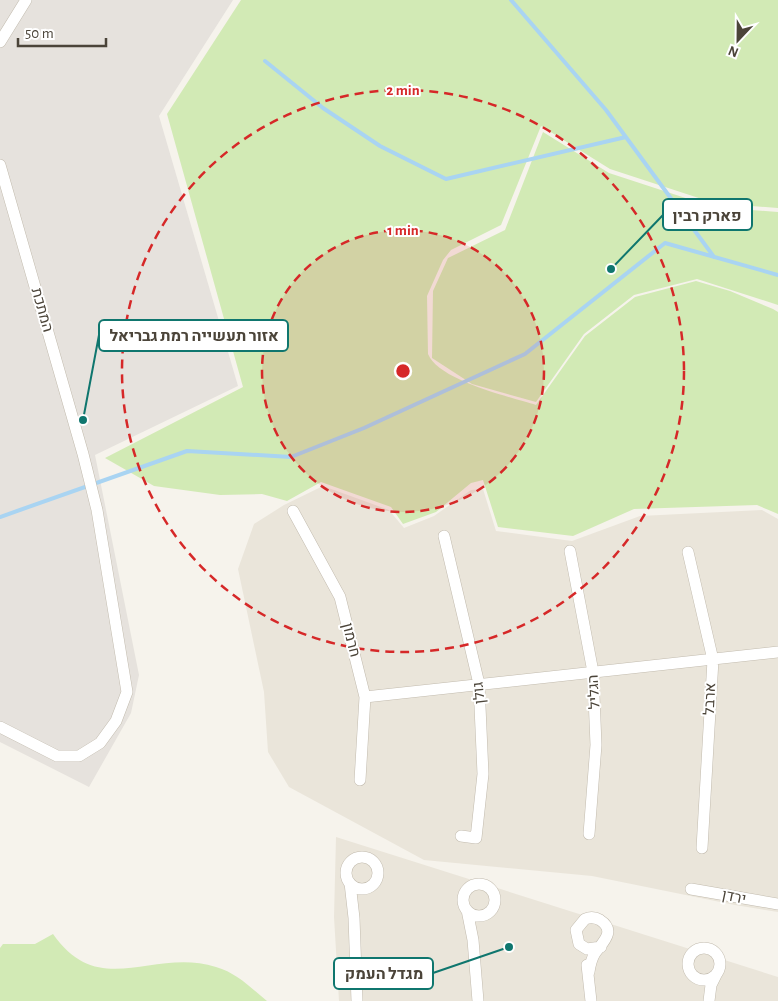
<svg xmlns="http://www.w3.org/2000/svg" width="778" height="1001" viewBox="0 0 778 1001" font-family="'Alegreya Sans',Heebo,sans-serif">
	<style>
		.residential { fill: #eae5da }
		.industrial { fill: #e6e2dd }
		.green { fill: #d2eab5 }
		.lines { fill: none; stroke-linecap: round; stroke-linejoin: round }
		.stream { stroke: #a9d4f2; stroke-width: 4 }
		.street-casing { stroke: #c2bbae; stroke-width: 12 }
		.street { stroke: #fff; stroke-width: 11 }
		.ring { fill: none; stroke: #d62828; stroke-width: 2.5; stroke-dasharray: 9 6 }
		.labels { text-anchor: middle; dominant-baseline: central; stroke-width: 4; stroke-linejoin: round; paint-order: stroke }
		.street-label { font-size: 15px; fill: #4b4439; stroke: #fff }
		.centre { fill: #d62828; stroke: #fff; stroke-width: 2.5 }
		.ring-label { font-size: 15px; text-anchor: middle; font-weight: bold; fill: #d62828; stroke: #fff; stroke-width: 4; stroke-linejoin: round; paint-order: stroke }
		.leader { fill: none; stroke: #0f766e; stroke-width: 2 }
		.callout-dot { fill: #0f766e; stroke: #fff; stroke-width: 2 }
		.callout { fill: #fff; stroke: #0f766e; stroke-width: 2 }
		.callout-label { font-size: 16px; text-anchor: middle; font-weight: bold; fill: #4b4439 }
	</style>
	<rect width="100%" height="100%" fill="#f6f3ec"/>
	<path class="residential" d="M323,486L389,510L404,528L434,516L471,490L483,489L496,531L572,541L640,516L762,510L778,519V912L735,905L592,876L424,860L289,787L268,752L264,692L238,569L254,524L284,505Z
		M336,837L778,977V1001H339L334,917Z"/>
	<path class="industrial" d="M0,0H233L159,116L238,386L95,455L139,675L131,713L89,787L0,742Z"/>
	<path class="green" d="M241,0H778V208L714,203L610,169L541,126L501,225L451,250L443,260L427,296L428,354C438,380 510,397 536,405L585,336L635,297L696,281L730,291L773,309L778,312V514L757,505L634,509L573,536L498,527L483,480L471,483L436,512L403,524L391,507L321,482L287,501L262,494L220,495L154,486L105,458L243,387L167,114Z
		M543,132L609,173L713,207L778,212V305L697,279L634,295L584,334L536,402L472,384L432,358L433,291L448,258L505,230Z
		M53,934C100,1001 153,947 216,967C237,973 251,988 267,1001H0V948L3,944H35Z"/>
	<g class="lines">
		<path class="stream" d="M511,0L606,110L714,257
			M265,61L323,108L380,146L446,179L626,137
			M0,517L187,451L291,457L364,428L525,354L665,243L778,275"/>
		<g class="street-casing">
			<path id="street" d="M0,42L26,0
				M0,165L83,454L97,510L127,692L116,721L100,743L79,756H57L0,727
				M293,511L340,597L365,697L360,780
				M444,536L479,684L483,774L476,838L461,836
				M570,551L593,672L596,745L589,834
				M688,552L713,660L702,848
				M365,697L778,652
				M346 873a16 16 0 1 1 32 0a16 16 0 1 1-32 0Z
				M350,883L354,918L357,1001
				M463 900a16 16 0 1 1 32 0a16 16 0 1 1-32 0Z
				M691,889L778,904
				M467,910L473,940L478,1001
				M688 964a16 16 0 1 1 32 0a16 16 0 1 1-32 0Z
				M587,965L591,1001
				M589,972C590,965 592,958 595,953C602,943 617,931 600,920C595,917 590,917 585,919L576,930L579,944L587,949L601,947
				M709,1001L711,985L716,975"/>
		</g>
		<use href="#street" class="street"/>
	</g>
	<circle cx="403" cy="371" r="141" fill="#d62828" fill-opacity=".12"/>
	<g class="ring">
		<circle cx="403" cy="371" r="141"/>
		<circle cx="403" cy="371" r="281"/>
	</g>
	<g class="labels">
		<g class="street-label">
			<text transform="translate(42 310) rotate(74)">המתכת</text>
			<text transform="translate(351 640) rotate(76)">חרמון</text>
			<text transform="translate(594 692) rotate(-93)">הגליל</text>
			<text transform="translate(479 693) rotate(-96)">גולן</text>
			<text transform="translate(710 699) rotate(-87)">ארבל</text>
			<text transform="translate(734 897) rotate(12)">ירדן</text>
		</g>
	</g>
	<circle cx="403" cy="371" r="8" class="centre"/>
	<g class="ring-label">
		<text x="403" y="95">2 min</text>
		<text x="403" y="235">1 min</text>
	</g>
	<path class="leader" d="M611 269L663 215M83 420L99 335M509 947L433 973"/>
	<g class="callout-dot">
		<circle cx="611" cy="269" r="5"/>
		<circle cx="83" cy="420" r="5"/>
		<circle cx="509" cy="947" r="5"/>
	</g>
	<g class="callout">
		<rect x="663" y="199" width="89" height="31" rx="5"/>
		<rect x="99" y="320" width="189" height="31" rx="5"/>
		<rect x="334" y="958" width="99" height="31" rx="5"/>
	</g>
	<g class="callout-label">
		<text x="707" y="221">פארק רבין</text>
		<text x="194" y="341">אזור תעשייה רמת גבריאל</text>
		<text x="384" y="979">מגדל העמק</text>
	</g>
	<g transform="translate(738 40) rotate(202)" stroke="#ffffff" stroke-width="4" paint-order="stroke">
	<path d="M0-4L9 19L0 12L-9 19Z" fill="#4b4439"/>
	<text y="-8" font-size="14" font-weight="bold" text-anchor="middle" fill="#4b4439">N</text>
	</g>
	<path d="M18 38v8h88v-8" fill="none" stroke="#4b4439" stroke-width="2.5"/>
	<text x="25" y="38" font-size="15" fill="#4b4439" stroke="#ffffff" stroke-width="4" paint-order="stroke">50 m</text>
</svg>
